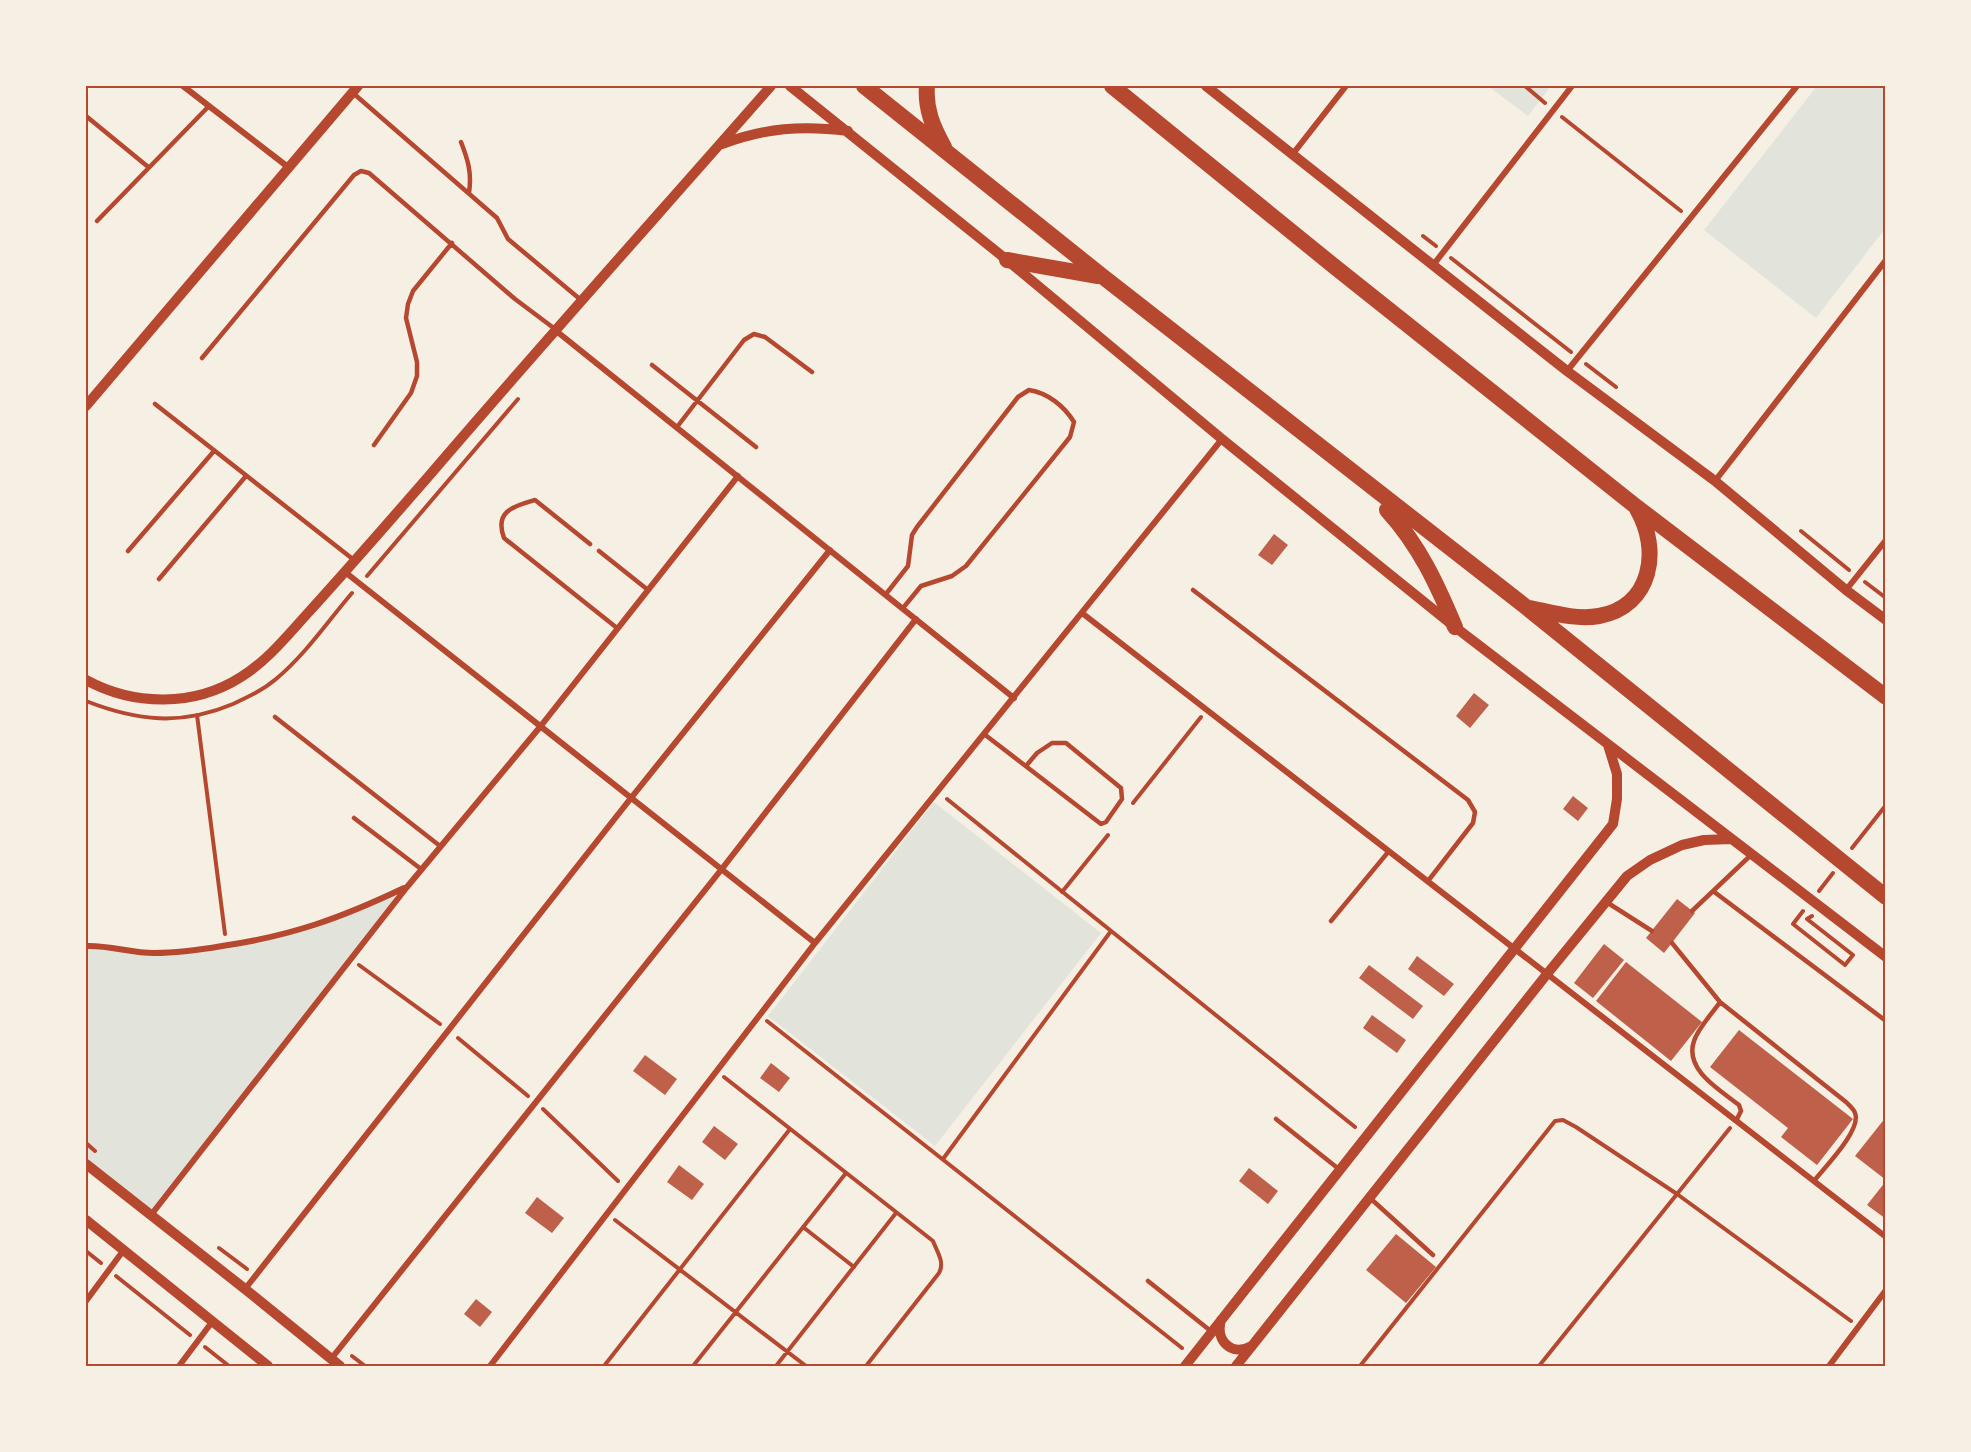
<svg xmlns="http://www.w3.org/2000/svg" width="1971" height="1452" viewBox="0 0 1971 1452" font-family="'Work Sans',sans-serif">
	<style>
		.green { fill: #e2e4dc }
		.building { fill: #bf614a }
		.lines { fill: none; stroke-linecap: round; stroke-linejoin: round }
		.path { stroke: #b5482f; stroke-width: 4 }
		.service { stroke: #b5482f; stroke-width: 4.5 }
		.minor { stroke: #b5482f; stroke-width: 6 }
		.tertiary { stroke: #b5482f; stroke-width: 10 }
		.trunk { stroke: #b5482f; stroke-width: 16 }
		.neatline { fill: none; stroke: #b5482f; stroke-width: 2 }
	</style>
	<rect width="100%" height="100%" fill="#f6efe4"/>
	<path class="green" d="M1488,86H1551L1528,116Z
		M1817,86H1885V229L1816,318L1704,230Z
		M934,802L1101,933L935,1146L768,1016Z
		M407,887L151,1215L86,1164V946L152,953L188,952L305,929Z"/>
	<path class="building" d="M1274,534L1288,545L1272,565L1258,555Z
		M1474,693L1489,705L1470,728L1456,716Z
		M1573,796L1588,808L1578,821L1563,809Z
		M1677,899L1695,913L1664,953L1646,938Z
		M1604,944L1624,960L1593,998L1574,983Z
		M1417,956L1454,984L1444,996L1408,969Z
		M1626,962L1702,1022L1671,1061L1596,1001Z
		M1369,965L1423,1006L1413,1019L1359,978Z
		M1372,1015L1406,1040L1397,1053L1363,1028Z
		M1739,1030L1853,1119L1817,1165L1781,1137L1788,1128L1710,1067Z
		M645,1055L677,1079L665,1095L633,1071Z
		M771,1063L790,1078L779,1092L760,1078Z
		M1886,1117V1180L1855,1156Z
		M714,1126L738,1144L725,1160L702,1142Z
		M679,1165L704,1184L692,1200L667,1182Z
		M1249,1168L1278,1191L1268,1204L1239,1181Z
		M1886,1181V1219L1867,1205Z
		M537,1197L564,1218L552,1233L525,1213Z
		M1396,1234L1436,1267L1406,1303L1366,1270Z
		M476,1299L492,1312L480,1327L464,1314Z"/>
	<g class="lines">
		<path class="path" d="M1525,86L1545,103
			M1562,117L1681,211
			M1423,236L1436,246
			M1451,258L1571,352
			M1586,364L1616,387
			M1801,531L1849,570
			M367,576L518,399
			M1865,582L1886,598
			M86,701C137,721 181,726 233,704C248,697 263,690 276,679C305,655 328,621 352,593
			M197,715L225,934
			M947,799L1355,1127
			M1133,803L1201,717
			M1852,848L1886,805
			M1819,891L1833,873
			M1062,892L1108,835
			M1803,911L1793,924L1845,965L1853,955L1807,919L1812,916
			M359,965L440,1024
			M767,1021L1182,1348
			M458,1038L528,1096
			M724,1077L933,1241C937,1252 945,1262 939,1273L866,1366
			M543,1109L618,1181
			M86,1143L95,1151
			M943,1159L1111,931
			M615,1220L806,1366
			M803,1227L854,1267
			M219,1248L247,1269
			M86,1251L101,1263
			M116,1276L190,1335
			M205,1347L229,1366
			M352,1356L365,1366
			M604,1366L790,1129
			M693,1366L846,1173
			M776,1366L896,1213
			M1360,1366L1555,1121L1563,1120L1576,1127L1677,1194L1851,1321
			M1539,1366L1730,1128"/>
		<path class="service" d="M353,93L497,218L508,239L581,300
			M86,116L147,166
			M461,142C468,160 472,173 469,193
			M97,221L209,106
			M202,358L354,175L361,171L369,173L515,299L555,329
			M652,365L756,447
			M155,404L354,560
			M677,427L744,340L754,334L765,337L812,372
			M374,445L411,393L417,376V362L406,318L408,304L413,291L452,243
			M590,544L535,500C514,506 494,511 504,538L617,628
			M128,551L214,451
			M599,551L648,590
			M159,579L246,476
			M1193,590L1468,800L1475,812L1473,823L1428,881
			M886,594L908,566L912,535L917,527L1018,397L1029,390C1048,393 1064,406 1074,422L1070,437L966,566L952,576L921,586L903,608
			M275,717L440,846
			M984,734L1101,824L1106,822L1122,799L1121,788L1066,743H1052L1037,753L1026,766
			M354,818L421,869
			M1713,891L1886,1021
			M1608,903L1652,931
			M1692,911L1751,855
			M1331,921L1389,851
			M1672,943L1720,1002L1846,1102C1849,1105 1854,1109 1855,1113C1862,1130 1824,1168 1814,1181
			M1720,1002C1712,1014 1698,1028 1694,1041C1684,1070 1720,1090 1739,1105L1741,1111L1736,1121
			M1276,1119L1340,1170
			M1370,1198L1433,1255
			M1148,1281L1212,1332"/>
		<path class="minor" d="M183,86L288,167
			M1292,155L1346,86
			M1434,264L1572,86
			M555,330L1014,698
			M1567,371L1797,86
			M1715,481L1886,260
			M345,572L815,943
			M1846,590L1886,540
			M1082,613L1886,1237
			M86,946C109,945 131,953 154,953C177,953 199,950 222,946C291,936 341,918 404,888
			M151,1215L407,887L540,727L738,476
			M245,1289L631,798L830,550
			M86,1301L123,1251
			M331,1359L721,870L916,619
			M179,1366L212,1322
			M490,1366L815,943L1222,439
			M1829,1366L1886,1290"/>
		<path class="tertiary" d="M790,86L1007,260L1222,439L1455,627L1886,957
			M1206,86L1567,371L1715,481L1846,590L1886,620
			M722,144C765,128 802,125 848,131
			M86,406L358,86
			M86,680C134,706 194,707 241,677C267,661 287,636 307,614C348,569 388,523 428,477C541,345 657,216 771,86
			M86,1164L245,1289L340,1366
			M86,1220L268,1366
			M1221,1320C1215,1341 1232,1357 1252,1346
			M1185,1366L1613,824L1617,799V774L1608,745
			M1236,1366L1547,974L1627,876L1650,860L1682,845L1704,840L1731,839"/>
		<path class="trunk" d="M864,86L1102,276L1526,607L1886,897
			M927,86C925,109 933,127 944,147
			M1112,86L1335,267L1634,505L1886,697
			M1007,260L1098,276
			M1387,510C1419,545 1437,584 1455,627
			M1530,608C1553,613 1576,620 1599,616C1652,606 1661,550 1637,509"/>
	</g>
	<rect width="1971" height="1452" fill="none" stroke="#f6efe4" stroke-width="174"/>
	<rect x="87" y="87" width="1797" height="1278" class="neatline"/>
</svg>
